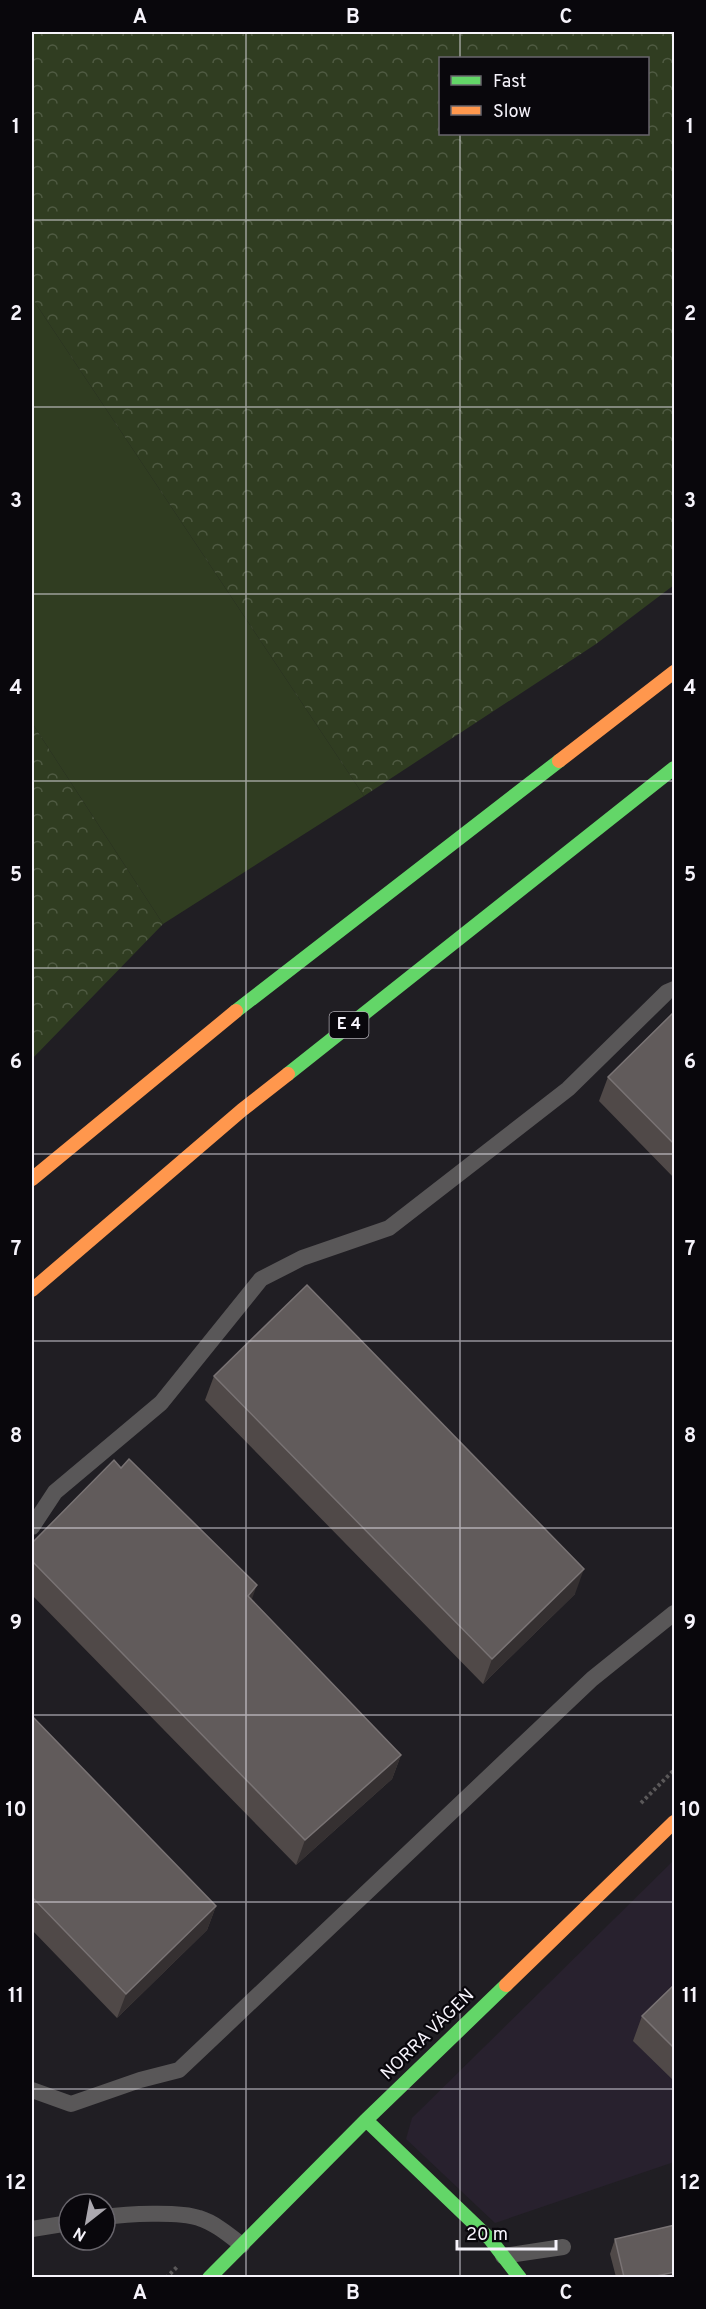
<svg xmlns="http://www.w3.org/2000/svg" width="706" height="2309" viewBox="0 0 706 2309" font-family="Overpass,sans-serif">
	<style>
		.commercial { fill: #28212e }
		.green { fill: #303d21 }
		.forest { fill: url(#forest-crowns); fill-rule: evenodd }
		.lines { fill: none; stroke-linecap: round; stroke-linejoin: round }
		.path { stroke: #5a5859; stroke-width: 4; stroke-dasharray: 3 3; stroke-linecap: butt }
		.lane { stroke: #595758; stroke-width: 16 }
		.fast { stroke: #63d668; stroke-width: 14 }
		.slow { stroke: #ff974d; stroke-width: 14 }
		.wall { fill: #504948 }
		.shaded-wall { fill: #353031 }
		.building { fill: #615b5b; stroke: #797374; stroke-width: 1.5 }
		.grid { fill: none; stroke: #f6f3fb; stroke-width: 1.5; stroke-opacity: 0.55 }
		.labels { text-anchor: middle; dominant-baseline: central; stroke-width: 4.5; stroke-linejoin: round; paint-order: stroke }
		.shield { fill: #09070c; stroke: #afacb3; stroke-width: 1.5 }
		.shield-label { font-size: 16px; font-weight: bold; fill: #f6f3fb }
		.street-label { font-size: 18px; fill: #f6f3fb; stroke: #09070c }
		.neatline { fill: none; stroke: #f6f3fb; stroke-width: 2 }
		.grid-label { font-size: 20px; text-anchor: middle; font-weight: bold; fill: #f6f3fb }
	</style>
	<defs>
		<pattern id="forest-crowns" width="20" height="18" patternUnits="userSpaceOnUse" patternTransform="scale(1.5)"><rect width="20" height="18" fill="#303d21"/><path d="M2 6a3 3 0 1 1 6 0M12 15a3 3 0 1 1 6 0" fill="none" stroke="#4f5a42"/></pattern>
	</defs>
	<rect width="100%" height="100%" fill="#201e23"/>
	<path class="commercial" d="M674,1860V2162L495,2223L406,2139L412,2118Z"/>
	<path class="green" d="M32,298L364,796L163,924L32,723Z"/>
	<path class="forest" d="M32,32H674V585L596,644L364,796L32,298ZM440,58H648V134H440Z
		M32,723L163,924L32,1059Z"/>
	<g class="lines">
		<path class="path" d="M641,1803L674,1770
			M166,2278L177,2267"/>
		<path class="lane" d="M32,1527L55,1492L161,1403L261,1279L302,1258L389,1228L568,1089L667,992L674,989
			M32,2090L71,2104L140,2080L179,2070L592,1679L674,1613
			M105,2217C126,2214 179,2211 199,2218C215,2223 229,2235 242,2245
			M32,2229L69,2223
			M503,2256L563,2247"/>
		<path class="fast" d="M236,1011L559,761
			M288,1074L674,768
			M366,2120L490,2239L520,2278
			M209,2278L366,2120L506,1985"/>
		<path class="slow" d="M559,761L674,672
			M32,1179L236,1011
			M32,1290L242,1110L288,1074
			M506,1985L674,1822"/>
	</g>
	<path class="wall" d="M675,1011V1179L599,1101L608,1077Z
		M214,1376L575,1594L483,1684L205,1400Z
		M32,1543L251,1600L401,1755L392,1779L296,1865L32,1595Z
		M32,1716L216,1906L207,1930L117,2018L32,1930Z
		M675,1984V2082L633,2041L642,2016Z
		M615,2239L675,2277H616L610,2254Z"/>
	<path class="shaded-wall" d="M584,1569L575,1594L483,1684L492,1659Z
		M257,1585L248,1610V1596Z
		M401,1755L392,1779L296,1865L305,1840Z
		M216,1906L207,1930L117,2018L126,1994Z
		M675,2272V2277H652Z"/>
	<path class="building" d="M675,1011V1145L608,1077Z
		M307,1285L584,1569L492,1659L214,1376Z
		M129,1459L257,1585L248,1596L401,1755L305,1840L32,1561V1543L114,1460L121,1468Z
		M32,1716L216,1906L126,1994L32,1897Z
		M675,1984V2049L642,2016Z
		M675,2225V2272L652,2277H624L615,2239Z"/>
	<path class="grid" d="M246,32V2278M460,32V58M460,134V2278M32,220H674M32,407H674M32,594H674M32,781H674M32,968H674M32,1154H674M32,1341H674M32,1528H674M32,1715H674M32,1902H674M32,2089H674"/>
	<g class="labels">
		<rect class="shield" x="329.5" y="1012" width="39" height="26" rx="4.5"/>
		<g class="shield-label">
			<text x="349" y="1025">E 4</text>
		</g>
		<g class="street-label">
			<text transform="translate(428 2035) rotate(-44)">NORRA VÄGEN</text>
		</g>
	</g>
	<rect width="706" height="2309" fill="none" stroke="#09070c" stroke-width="66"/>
	<rect x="439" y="57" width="210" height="78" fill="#09070c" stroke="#68656c" stroke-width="1.5"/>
	<rect x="451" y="76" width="30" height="9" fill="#63d668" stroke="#68656c" stroke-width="1.5"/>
	<text x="493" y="87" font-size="18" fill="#f6f3fb">Fast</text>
	<rect x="451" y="106" width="30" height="9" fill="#ff974d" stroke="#68656c" stroke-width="1.5"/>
	<text x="493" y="117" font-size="18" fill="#f6f3fb">Slow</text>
	<g transform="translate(87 2222) rotate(211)"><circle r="28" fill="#09070c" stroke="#68656c" stroke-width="1.5"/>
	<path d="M0-4.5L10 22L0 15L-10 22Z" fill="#aba8af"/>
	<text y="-9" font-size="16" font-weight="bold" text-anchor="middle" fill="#f6f3fb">N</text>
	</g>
	<path d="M457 2240v9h99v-9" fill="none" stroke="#f6f3fb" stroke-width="3"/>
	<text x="466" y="2240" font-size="18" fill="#f6f3fb" stroke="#09070c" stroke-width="4.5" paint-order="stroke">20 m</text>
	<rect x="33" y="33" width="640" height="2243" class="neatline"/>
	<g class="grid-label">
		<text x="140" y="23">A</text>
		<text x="353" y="23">B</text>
		<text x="566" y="23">C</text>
		<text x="16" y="133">1</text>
		<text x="690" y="133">1</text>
		<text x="16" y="320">2</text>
		<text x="690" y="320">2</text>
		<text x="16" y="507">3</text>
		<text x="690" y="507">3</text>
		<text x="16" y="694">4</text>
		<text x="690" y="694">4</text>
		<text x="16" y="881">5</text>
		<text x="690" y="881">5</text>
		<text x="16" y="1068">6</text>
		<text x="690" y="1068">6</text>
		<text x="16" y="1255">7</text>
		<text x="690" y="1255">7</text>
		<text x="16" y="1442">8</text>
		<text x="690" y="1442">8</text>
		<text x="16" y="1629">9</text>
		<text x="690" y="1629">9</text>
		<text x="16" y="1816">10</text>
		<text x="690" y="1816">10</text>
		<text x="16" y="2002">11</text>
		<text x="690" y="2002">11</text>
		<text x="16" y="2189">12</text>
		<text x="690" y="2189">12</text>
		<text x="140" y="2299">A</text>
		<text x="353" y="2299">B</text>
		<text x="566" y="2299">C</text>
	</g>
</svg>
